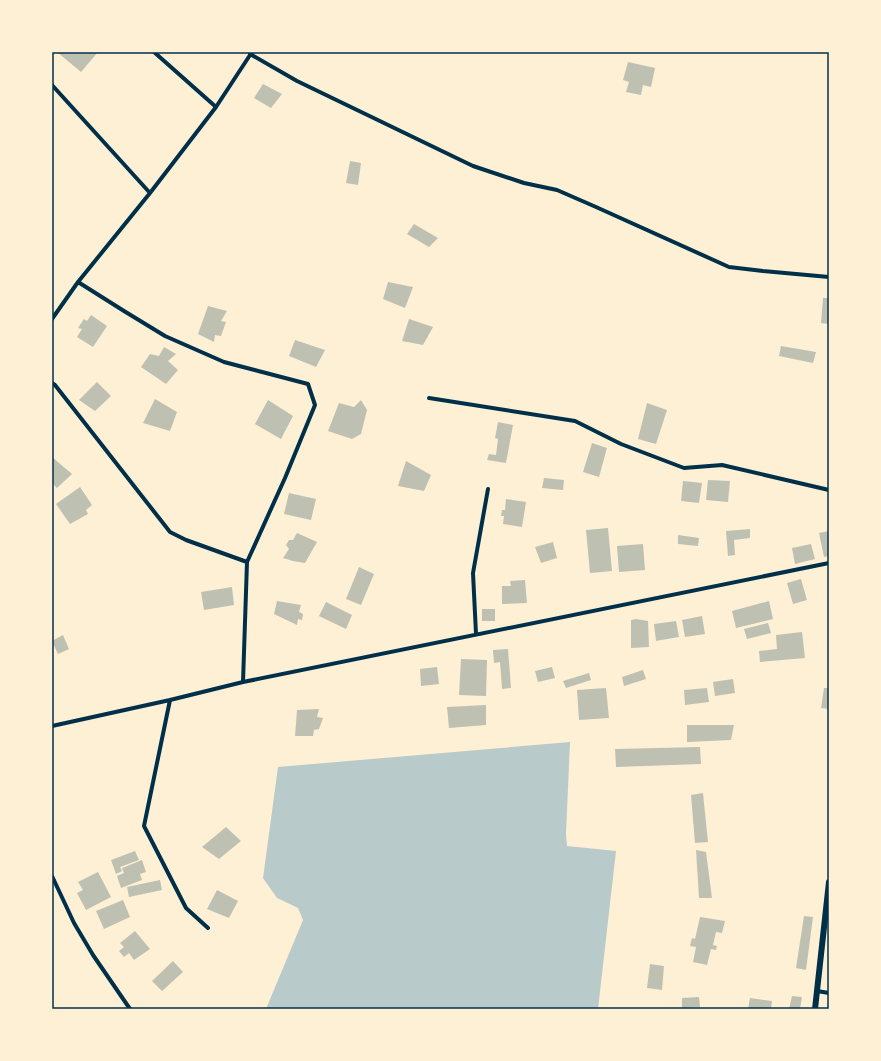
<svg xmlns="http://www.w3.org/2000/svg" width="881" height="1061" viewBox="0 0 881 1061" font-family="'Nunito Sans',sans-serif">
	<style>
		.green { fill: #b9caca }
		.building { fill: #bec0b2 }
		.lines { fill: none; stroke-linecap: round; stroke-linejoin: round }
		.minor { stroke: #003049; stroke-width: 4 }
		.secondary { stroke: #003049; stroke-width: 6 }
		.neatline { fill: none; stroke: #003049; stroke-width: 1.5 }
	</style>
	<rect width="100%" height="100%" fill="#fdf0d5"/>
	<path class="green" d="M570,742L566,834L567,846L616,851L598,1009H266L303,920L298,908L277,898L263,878L278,767Z"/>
	<path class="building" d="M57,52H98L81,72Z
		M628,62L655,68L651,87L643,85L641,95L626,92L629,82L623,80Z
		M263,84L282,94L271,108L254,98Z
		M350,161L361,163L358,185L346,183Z
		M414,224L438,238L429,247L407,234Z
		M388,282L413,287L405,308L383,299Z
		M823,298H829V324L821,323Z
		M208,306L227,311L221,321L226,322L221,336L215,335L214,342L198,334Z
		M91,315L107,326L93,347L77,337L82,329L78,328L84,319L87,321Z
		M409,319L433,327L423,345L402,341Z
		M295,340L325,350L316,367L289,356Z
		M781,346L816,352L813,363L779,356Z
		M164,347L176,354L168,361L178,370L166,384L141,367L150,354L159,356Z
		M97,382L111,396L95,411L79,400Z
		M155,399L177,412L170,431L143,423Z
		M268,400L293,416L281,439L255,424Z
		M361,400L367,410L361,434L352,439L328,431L339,403L354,407Z
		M647,403L667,410L656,444L638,439Z
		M498,422L513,425L506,463L487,460L489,454L496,455L498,439L495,438Z
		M592,443L607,448L599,477L583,472Z
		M52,457L72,474L57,488L52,483Z
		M406,461L431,475L424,491L398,486Z
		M544,478L564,480L563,490L542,488Z
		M708,480L730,481L728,502L706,500Z
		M683,481L702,483L699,503L681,501Z
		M80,487L92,505L86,510L88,514L70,524L56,504Z
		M289,493L316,499L311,520L284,514Z
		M506,499L526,502L522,527L503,524L504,516H501L502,510H505Z
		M608,528L612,571L590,573L586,530Z
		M750,529V538L734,540L735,555L728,556L726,531Z
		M829,531V556L824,557L819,533Z
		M297,533L317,542L305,563L293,561L283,558L289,549L286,545L289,540H293Z
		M678,535L699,538L698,546L678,544Z
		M553,542L557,558L541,563L535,547Z
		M643,544L645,570L619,572L617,546Z
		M811,544L815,559L795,564L792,548Z
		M359,567L374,574L361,605L346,599Z
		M801,579L807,600L793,604L787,583Z
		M525,580L527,603L502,604V586H511L510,581Z
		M232,587L234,605L204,610L201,592Z
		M277,601L301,605L299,612L303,614L302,620L298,619L297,625L274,614Z
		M769,601L773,619L736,628L732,611Z
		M326,602L352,615L346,629L319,616Z
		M482,609H495V621H482Z
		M702,616L705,634L685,637L682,620Z
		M636,619L648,621L649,647L631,648V620Z
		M676,621L679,637L656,641L654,624Z
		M768,623L771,633L747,639L744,629Z
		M802,632L805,658L760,662L759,651L777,649L776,635Z
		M63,635L69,649L58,654L52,641Z
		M508,649L511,688L502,689L500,662L494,663L493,650Z
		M461,659L487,660L486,696L459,695Z
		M437,667L439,684L421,686L420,669Z
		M552,667L555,678L538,682L535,671Z
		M643,670L646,679L624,686L622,677Z
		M589,673L591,680L566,688L563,681Z
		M733,679L735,693L715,696L713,682Z
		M606,688L609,718L579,720L577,690Z
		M707,688L709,702L685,705L684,690Z
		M824,688H829V709L821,708Z
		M486,705V725L449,728L447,707Z
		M319,709L317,717L323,718L319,729L314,730L313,736H295L297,710Z
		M687,725H734L731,740L687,742Z
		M700,747L701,764L616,767L615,749Z
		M703,793L708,842L695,843L691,795Z
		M226,827L241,841L219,859L202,847Z
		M696,850L706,852L712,898H699Z
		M135,851L139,860L120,867L122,871L116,874L111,860Z
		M142,860L146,872L140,874L142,880L121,888L117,876L124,873L122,868Z
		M98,872L111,897L86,910L77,893L83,890L78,882Z
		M160,880L162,890L129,897L127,887Z
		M217,890L238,901L229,918L207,909Z
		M123,900L130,917L104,929L96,911Z
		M804,916L813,917L806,970L796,968Z
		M700,917L725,921L722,933L716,932L713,945L717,946L716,950L711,949L707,965L693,962L696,947L690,946L692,938L695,939Z
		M135,931L150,949L134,960L129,953L124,957L119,951L124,947L120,943Z
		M173,961L183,972L162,991L152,981Z
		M650,964L664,966L662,990L647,988Z
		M792,996L802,997L800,1009H789Z
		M699,997L700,1007L682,1008V998Z
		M750,998L772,1001L771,1009H748Z"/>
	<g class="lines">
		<path class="minor" d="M154,52L216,107
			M250,54L297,81L473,166L524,183L557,190L596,207L729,267L763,271L829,277
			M52,85L150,193
			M78,282L124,311L165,336L224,362L308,384L315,405L285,478L247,562L243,682
			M52,319L78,282L150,193L216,107L252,52
			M52,383L55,385L170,532L186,540L247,562
			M429,398L575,421L621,444L684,468L722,465L829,490
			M476,634L473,573L488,489
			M170,700L144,826L186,908L208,928
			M52,726L170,700L243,682L829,563
			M52,876L74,923L93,955L130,1009
			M817,991L829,993"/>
		<path class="secondary" d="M815,1009L829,882"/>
	</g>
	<rect width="881" height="1061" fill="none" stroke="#fdf0d5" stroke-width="106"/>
	<rect x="53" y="53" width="775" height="955" class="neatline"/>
</svg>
